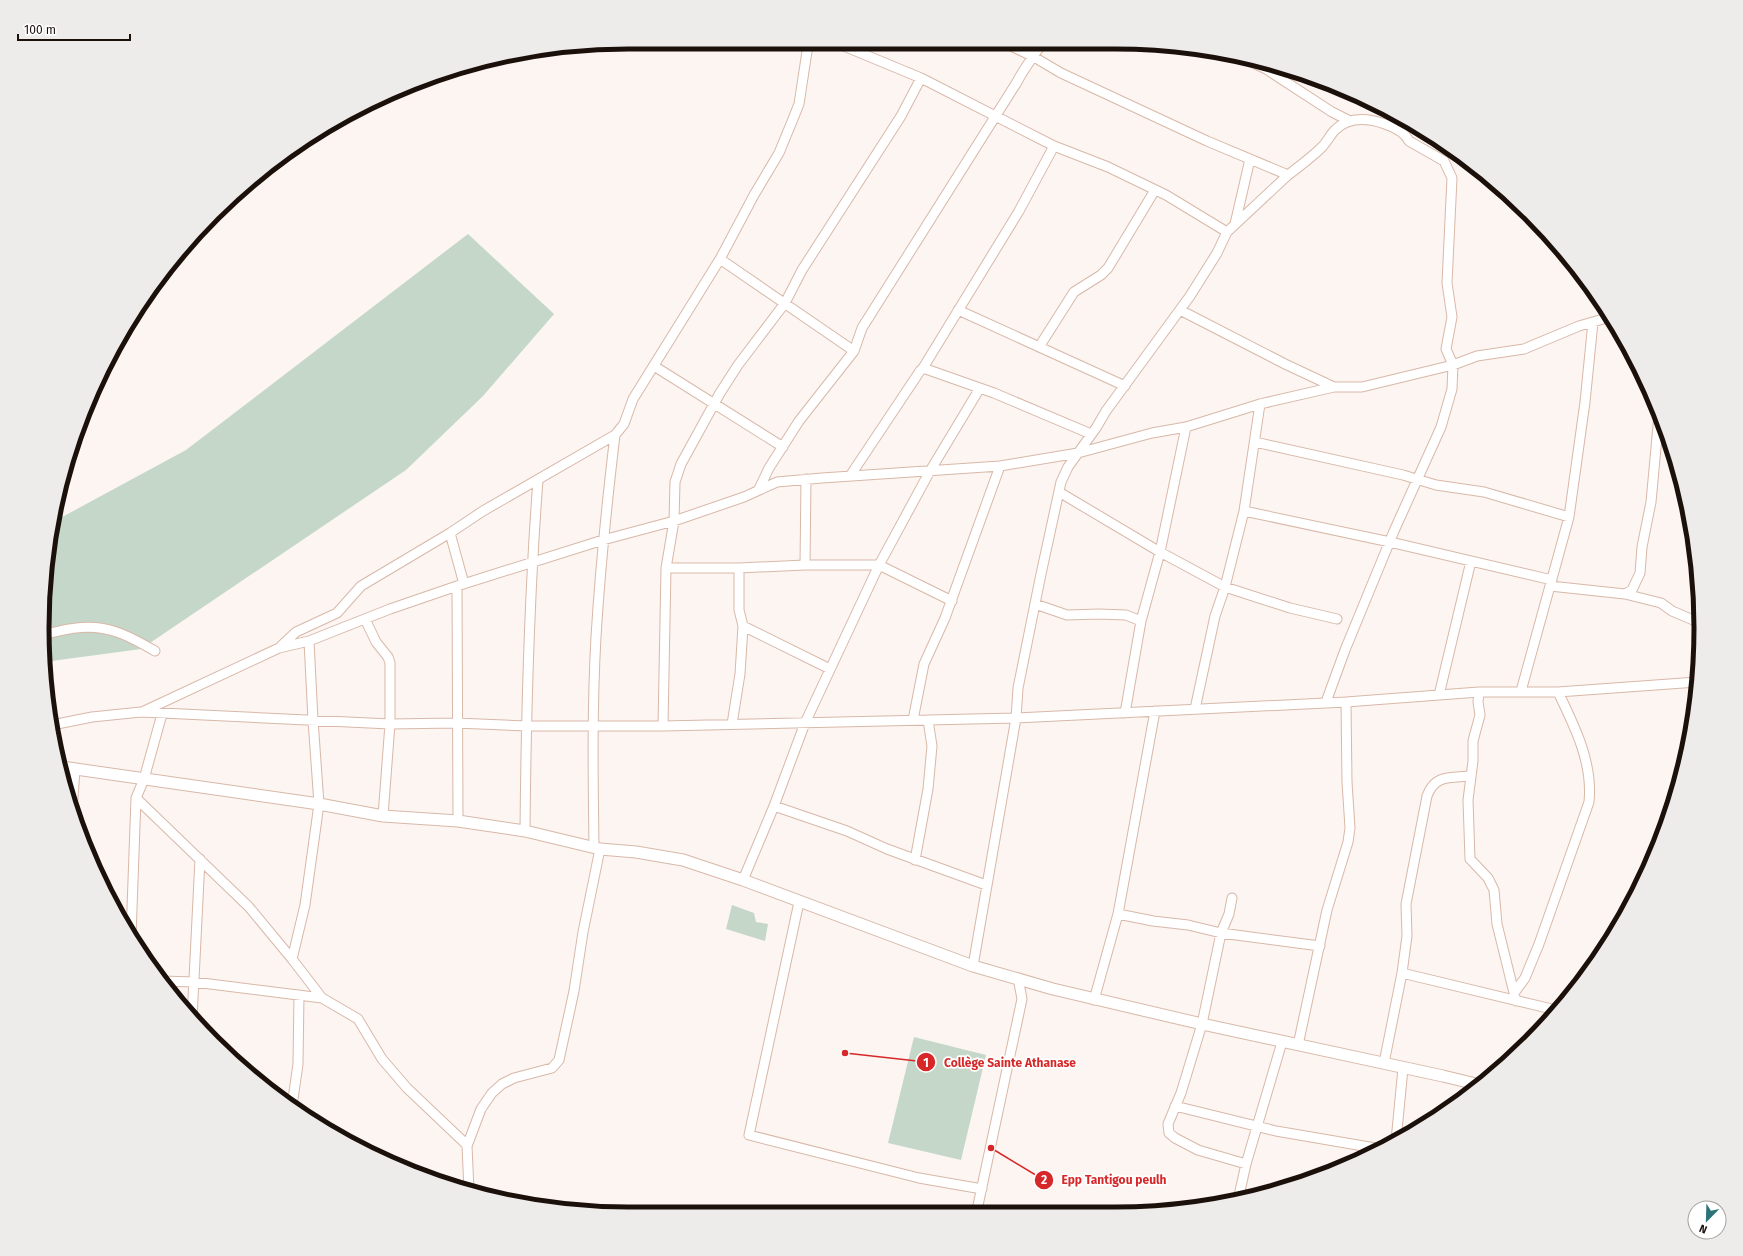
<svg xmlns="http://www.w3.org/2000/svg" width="1743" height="1256" viewBox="0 0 1743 1256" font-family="'Fira Sans',sans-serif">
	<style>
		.green { fill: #c4d7c9 }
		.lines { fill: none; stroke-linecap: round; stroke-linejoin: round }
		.minor-casing { stroke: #d8b8a8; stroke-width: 11 }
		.major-casing { stroke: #d8b8a8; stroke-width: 13 }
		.minor { stroke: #fff; stroke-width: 9 }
		.major { stroke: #fff; stroke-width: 11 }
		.rim { fill: none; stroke: #1c100b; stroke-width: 5 }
		.leader { fill: none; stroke: #d62828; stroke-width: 1.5 }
		.callout-dot { fill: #d62828; stroke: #fff; stroke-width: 1.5 }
		.mark-label { font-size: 12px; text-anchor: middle; font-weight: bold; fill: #fff }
		.callout-label { font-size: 12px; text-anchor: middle; font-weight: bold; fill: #d62828; stroke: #fff; stroke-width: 3.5; stroke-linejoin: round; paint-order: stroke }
	</style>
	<rect width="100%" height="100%" fill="#fcf5f2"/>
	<path class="green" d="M468,234L554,314L483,396L406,470L141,649L44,662C41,615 44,568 53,522L186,450Z
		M732,905L754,913L756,922L768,924L765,941L726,929Z
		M914,1037L986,1055L961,1160L888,1143Z"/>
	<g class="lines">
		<g class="minor-casing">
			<path id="minor" d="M839,44L921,78L1054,146L1108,167L1166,195L1227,232
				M1238,56L1266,69L1332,112L1350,121
				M1288,175C1300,166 1312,157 1322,147C1327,142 1330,135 1335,130C1349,116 1368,118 1385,124C1394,127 1405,133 1409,141L1444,161L1452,178L1447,283L1452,317L1446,349L1453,365L1452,389L1441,427L1394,531L1345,650L1326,702
				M1235,224L1250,159
				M720,259L754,195L779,153L793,119L799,104L808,45
				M958,310L1125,386
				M1180,310L1285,364L1334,387
				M1039,347L1074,292L1101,275L1108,268L1155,190
				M654,366L783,447
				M923,368L1019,211L1054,146
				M980,388L930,471L879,565L805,723L774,806L847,831L887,849L986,885
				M1255,442L1403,475L1436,485L1484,492L1569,517
				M850,476L920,371L923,368L994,393L1091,434
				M759,489L769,468L799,421L854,351L862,328L1017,82C1024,68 1034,56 1042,43
				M1059,492L1160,552L1225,587L1290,608L1337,619
				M1244,511L1390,542L1552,580
				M450,533L464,584
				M805,565L806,479
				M666,568H739L805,565H879L952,601
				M457,586L458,821
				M1550,586L1625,594L1661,603L1672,611L1698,622
				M1625,594L1632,590L1640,573L1642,547L1651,502L1659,415
				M1035,604L1067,615L1099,614L1126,615L1141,621
				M365,619L376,642L388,657L390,663V724L383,816
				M743,626L830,669
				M42,634C54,633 65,629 76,628C108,624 129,636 155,651
				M280,647L296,632L337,613L361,586L450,533L483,511L615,435L624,424L633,399L720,259L854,351
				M1521,691L1569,517L1585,402L1593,322
				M1479,692L1478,702L1480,715L1473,741V761L1468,800L1470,859L1488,878L1494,890L1497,924L1516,1001
				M1439,695L1471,561
				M1195,709L1215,616L1225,587L1244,511L1260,404
				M142,712L279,648L309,641L390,609L457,586L603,540L674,521L744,497L777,482L822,478L1000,466L1078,453L1152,433L1186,427L1260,404L1334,387H1362L1453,365L1477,356L1524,349L1579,326L1610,317
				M1125,713L1141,621L1160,552L1186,427
				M913,720L924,664L945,618L1000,466
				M732,724L740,674L743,626L739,610V568
				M52,725L92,717L141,712L390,724L456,723L526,726H663L1016,718L1346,702L1479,692H1558L1697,682
				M663,726L666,568L674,521L675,482L681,464L720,393L738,365L785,303L802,270L901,116L921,78
				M136,798L249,907L292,959L322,998L358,1019L382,1059L407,1088L467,1145
				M72,811L75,770
				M525,831C526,714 529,597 538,480
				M594,847C593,777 592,707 596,637C600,570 607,502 615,435
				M915,860L928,789L932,746L928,720
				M743,880L774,806
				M1232,898L1229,914L1221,933L1202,1024L1181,1093L1168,1124L1169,1133L1175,1138L1198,1150L1246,1164
				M799,902L749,1135L919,1178L982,1189
				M1118,914L1153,921L1188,925L1221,933L1320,946
				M131,936L136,798L144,779L162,714
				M292,959L305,905L319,804L313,720L309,641
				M973,966L1016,718L1018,688L1041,574L1061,482L1068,467L1096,428L1106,411L1190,296L1217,253L1227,232L1288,175L1207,141L1061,73L1034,57L1005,43
				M1402,973L1556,1010
				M162,981L194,982L322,998
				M1514,993L1525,978L1539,944L1589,802C1593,763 1575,727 1558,692
				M1094,1000L1118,914L1155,711
				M192,1019L200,859
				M1298,1045L1327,910L1348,842L1350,828L1347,782L1346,702
				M1384,1063L1402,973L1407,936L1406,904L1427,796C1435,774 1451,778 1470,776
				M292,1106L298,1064L299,995
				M1175,1106L1276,1131L1381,1149
				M1396,1141L1403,1068
				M469,1191L467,1146L481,1109L492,1093L502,1084L514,1078L552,1068L559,1060L574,991L583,932L600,849
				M1238,1200L1246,1164L1282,1042
				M977,1210L1022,999L1018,978"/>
		</g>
		<g class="major-casing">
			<path id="major" d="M62,767L319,804L383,816L458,821L525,831L600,849L636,852L683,860L743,880L973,966L1053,989L1202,1024L1443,1076L1480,1085"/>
		</g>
		<use href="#minor" class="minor"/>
		<use href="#major" class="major"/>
	</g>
	<path d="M0 0H1743V1256H0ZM628 49H1115A579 579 0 0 1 1694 628V628A579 579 0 0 1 1115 1207H628A579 579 0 0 1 49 628V628A579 579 0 0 1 628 49Z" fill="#edeceb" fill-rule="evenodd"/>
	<path class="rim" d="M628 49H1115A579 579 0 0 1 1694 628V628A579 579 0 0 1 1115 1207H628A579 579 0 0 1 49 628V628A579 579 0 0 1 628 49Z"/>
	<path class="leader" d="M845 1053L926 1062M991 1148L1044 1180"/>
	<g class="callout-dot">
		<circle cx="845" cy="1053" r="4"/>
		<circle cx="991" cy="1148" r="4"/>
		<circle cx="926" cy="1062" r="10"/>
		<circle cx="1044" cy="1180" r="10"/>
	</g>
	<g class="mark-label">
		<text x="926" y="1067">1</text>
		<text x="1044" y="1184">2</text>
	</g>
	<g class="callout-label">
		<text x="1010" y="1067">Collège Sainte Athanase</text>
		<text x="1114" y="1184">Epp Tantigou peulh</text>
	</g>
	<g transform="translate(1707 1220) rotate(203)"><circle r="19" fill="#ffffff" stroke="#a49f9d"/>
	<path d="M0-3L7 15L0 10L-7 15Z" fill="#297379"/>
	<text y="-6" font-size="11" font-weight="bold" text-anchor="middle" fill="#1c100b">N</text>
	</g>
	<path d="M18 34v6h112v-6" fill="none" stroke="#1c100b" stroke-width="2"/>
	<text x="24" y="34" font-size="12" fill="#1c100b" stroke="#ffffff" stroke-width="3" paint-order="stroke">100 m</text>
</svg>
